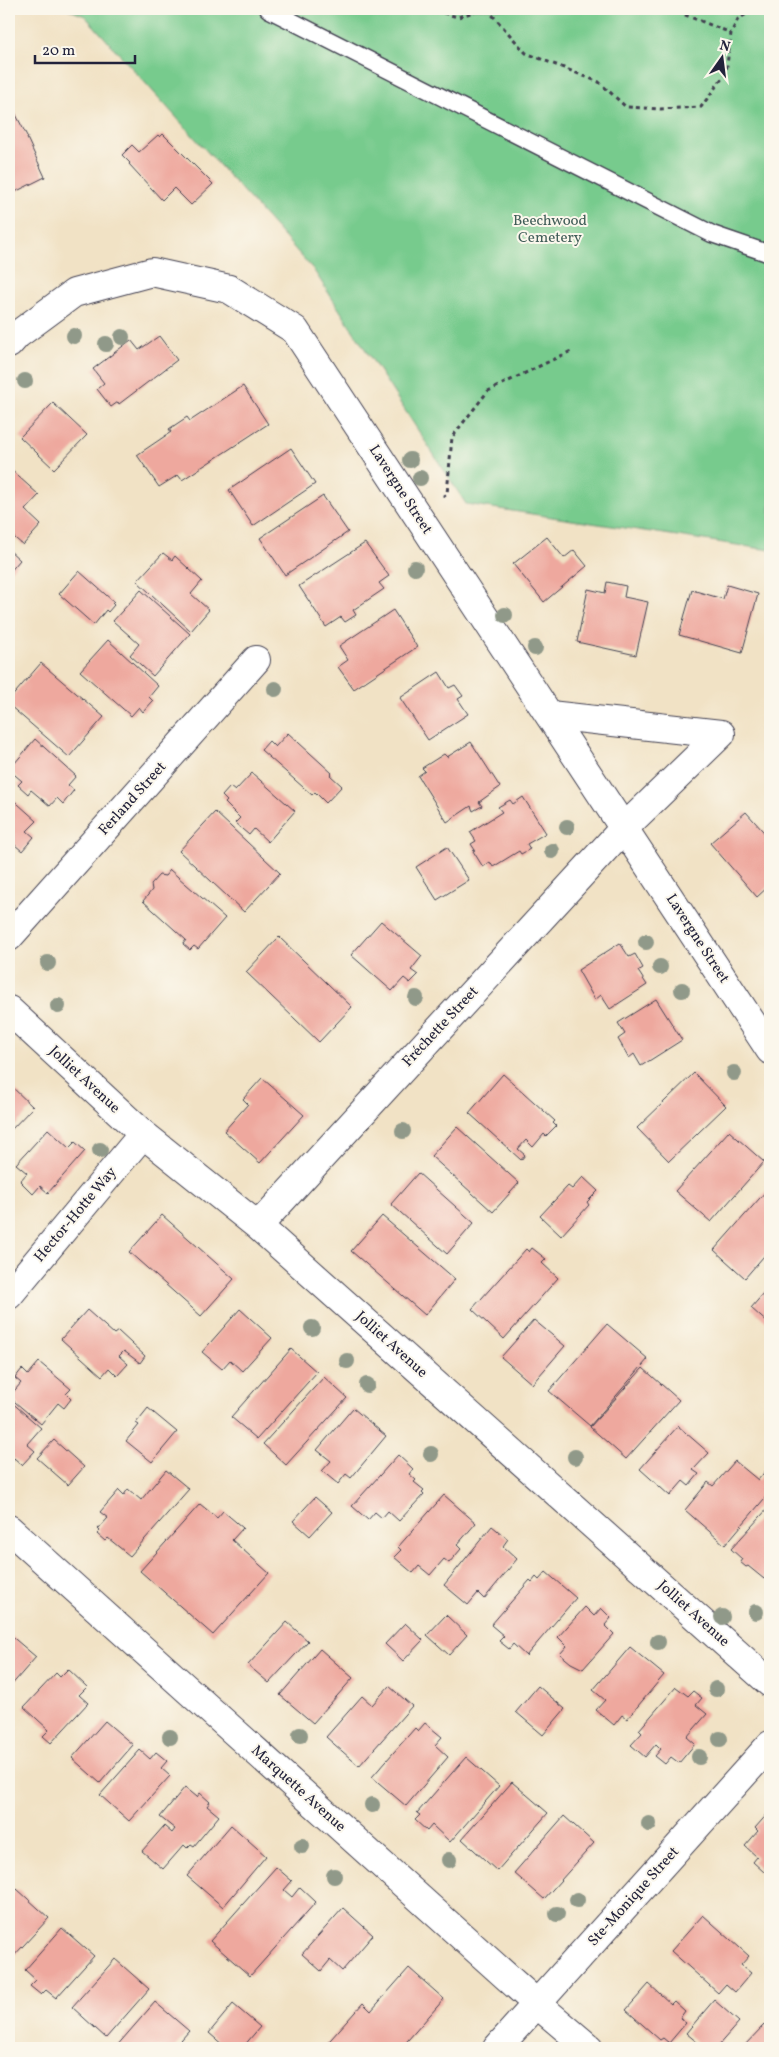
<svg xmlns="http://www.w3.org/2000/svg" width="779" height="2057" viewBox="0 0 779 2057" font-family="Vollkorn,serif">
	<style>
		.green { fill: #77cb8d; stroke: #4c7664 }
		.building { fill: #eea89e }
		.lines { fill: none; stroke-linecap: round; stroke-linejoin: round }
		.lane-casing { stroke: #413f50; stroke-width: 19 }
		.street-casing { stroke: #413f50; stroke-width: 30 }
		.path { stroke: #413f50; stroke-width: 3; stroke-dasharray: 4 4; stroke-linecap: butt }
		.lane { stroke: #fff; stroke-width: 16 }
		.street { stroke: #fff; stroke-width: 28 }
		.tree { fill: #909989 }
		.labels { text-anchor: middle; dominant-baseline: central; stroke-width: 4; stroke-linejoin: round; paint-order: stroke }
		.park-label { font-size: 15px; fill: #405d58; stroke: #fbf7ec }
		.street-label { font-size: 15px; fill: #22223b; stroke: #fbf7ec }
	</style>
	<rect width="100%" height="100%" fill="#fbf7ec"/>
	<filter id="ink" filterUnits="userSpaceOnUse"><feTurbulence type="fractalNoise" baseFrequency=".02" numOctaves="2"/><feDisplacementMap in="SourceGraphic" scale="10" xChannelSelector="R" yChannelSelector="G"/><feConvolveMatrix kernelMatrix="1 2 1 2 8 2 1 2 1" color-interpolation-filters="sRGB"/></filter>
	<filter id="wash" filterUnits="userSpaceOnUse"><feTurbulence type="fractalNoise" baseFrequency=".0096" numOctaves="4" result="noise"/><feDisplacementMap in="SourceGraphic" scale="20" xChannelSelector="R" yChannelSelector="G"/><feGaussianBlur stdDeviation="1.12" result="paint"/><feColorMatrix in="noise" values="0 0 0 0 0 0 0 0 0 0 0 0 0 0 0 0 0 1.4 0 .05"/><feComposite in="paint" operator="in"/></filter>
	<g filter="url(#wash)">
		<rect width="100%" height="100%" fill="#f1e2c5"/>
		<path class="green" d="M67,9H770V550L466,504L313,269L85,16Z"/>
		<g id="blocks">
			<path class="building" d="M9,97L12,104L11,105L28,138H27L45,177L9,195Z
				M163,134L213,184L191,205L174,188L162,200L129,164L130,163L122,155L132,145L139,152L158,135L160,137Z
				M159,336L177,360L119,404L118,402L111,407L97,389L104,383L93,369L131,340L139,350Z
				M243,386L268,424L182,480L178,475L159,487L137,455L171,432L169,429L187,417L190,421Z
				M53,403L87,435L54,469L20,437Z
				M291,448L315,484L253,526L229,490Z
				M9,468L39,495L25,510L41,525L23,545L9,533Z
				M323,496L348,532L285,575L260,538Z
				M547,537L564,558L574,550L587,566L544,602L513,564Z
				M365,543L389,576L379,583L384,589L353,610L356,615L345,622L341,617L326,627L299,586Z
				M9,550L20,560L9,573Z
				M163,553L172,560L175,556L202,581L191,594L209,610L191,631L137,581Z
				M79,571L114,602L112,603L114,605L108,612L106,610L94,625L59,594Z
				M607,582L626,586L624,597L648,602L636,655L577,642L588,589L605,593Z
				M727,585L758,594L742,653L679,635L692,590L723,599Z
				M141,590L190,634L153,676L130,655L139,644L113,621Z
				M393,610L417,647L354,689L338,667L348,660L339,646Z
				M108,640L158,686L149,697L153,701L143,712L139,707L131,716L80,671Z
				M41,663L104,717L69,757L9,705V700Z
				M439,672L449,688L455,685L463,696L458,699L468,714L428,740L400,698Z
				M288,733L332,773L330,775L342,786L326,803L315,792L312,795L261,750L269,741L275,747Z
				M35,739L76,776L68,785L74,790L63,804L57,798L50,806L31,790L28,794L18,785L22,781L9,770Z
				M471,742L500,787L479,802L482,806L473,811L471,806L447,822L418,776L425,771L422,768L444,754L447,757Z
				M252,773L295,811L268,842L254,829L249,835L235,823L240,818L225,803L227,801L222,796L230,787L235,791Z
				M9,796L37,821L27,831L34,837L22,851L15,845L9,853Z
				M523,797L546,833L527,844L530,849L521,854L519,851L493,867L490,862L483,867L473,851L475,850L471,844L476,841L470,832L502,812L498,807L510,800L513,804Z
				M215,812L280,873L244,912L179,851Z
				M746,812L770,839V885L757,897L710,843Z
				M447,847L469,880L437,900L416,867Z
				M170,870L225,918L198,949L194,946L190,950L183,944L186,940L143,901L152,890L151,884L159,875L165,876Z
				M381,921L422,956L411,970L418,975L410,983L404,978L392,991L351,955Z
				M279,937L352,1007L319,1042L246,972Z
				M620,943L629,957L635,954L643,968L638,971L647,985L610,1009L601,995L595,1000L578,970Z
				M656,999L682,1040L641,1066L634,1054L629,1058L618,1039L625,1034L618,1023Z
				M694,1073L726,1106L669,1161L637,1128Z
				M503,1074L555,1121L553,1123L556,1126L546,1136L544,1134L533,1147L526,1140L518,1149L525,1155L521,1160L469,1113Z
				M262,1078L304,1115L260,1163L224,1131L248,1104L243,1099Z
				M10,1085L33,1107L9,1132V1086Z
				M457,1127L519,1183L493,1212L431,1156Z
				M48,1129L69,1148L75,1142L85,1151L48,1193L40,1186L33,1194L20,1181L27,1173L16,1164Z
				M729,1131L764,1162L711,1222L675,1191Z
				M418,1173L474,1223L447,1254L391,1204Z
				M583,1177L598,1191L587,1202L589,1205L561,1236L540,1216L568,1186L572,1189Z
				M767,1190L770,1192V1249L745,1278L714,1250Z
				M162,1215L234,1279L201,1316L129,1252Z
				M382,1216L455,1279L425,1315L351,1251Z
				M532,1248L546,1259L542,1263L558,1278L504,1339L472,1309L526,1249L529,1252Z
				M770,1286V1325L751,1308Z
				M240,1309L272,1338L242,1371L230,1360L222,1369L202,1352Z
				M87,1310L114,1334L118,1331L145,1356L140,1363L124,1351L119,1356L128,1364L117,1376L109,1368L102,1376L61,1339Z
				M534,1320L565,1346L532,1384L501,1357Z
				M607,1324L648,1359L590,1426L549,1391Z
				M291,1349L317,1372L257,1439L231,1417Z
				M39,1362L71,1389L66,1394L71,1399L64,1408L58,1403L41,1424L9,1397L21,1383L15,1378L22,1369L28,1375Z
				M643,1368L679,1400L626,1459L590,1427Z
				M324,1377L347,1398L286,1465L263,1444Z
				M9,1400L41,1428L27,1444L35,1451L22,1465L14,1458L12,1462L9,1459Z
				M148,1408L177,1432L152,1462L126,1441L139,1425L136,1423Z
				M353,1408L386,1436L351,1478L346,1474L338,1484L322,1471L331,1461L317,1450Z
				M678,1426L709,1453L693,1470L699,1474L689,1486L683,1481L670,1496L640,1469Z
				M54,1440L84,1467L68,1485L37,1458Z
				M398,1455L413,1469L409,1474L416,1480L414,1482L424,1490L422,1492L424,1494L399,1521L388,1511L382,1518L375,1512L368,1520L352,1506Z
				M735,1461L758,1480L767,1469L770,1472V1492L725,1545L685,1510L708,1482L713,1486Z
				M166,1470L189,1489L130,1556L108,1538L105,1541L97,1534L100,1531L98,1529L108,1518L100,1512L119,1490L124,1495L128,1489L141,1500Z
				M444,1495L476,1523L457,1545L461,1549L449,1563L444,1559L430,1575L419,1566L413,1573L394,1557L401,1550L398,1547Z
				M315,1497L332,1512L310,1536L293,1521Z
				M200,1504L217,1518L223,1511L243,1528L232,1540L269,1573L213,1635L140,1571Z
				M770,1506V1572L764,1579L748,1566L746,1567L740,1562L742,1559L731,1549Z
				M492,1526L508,1539L503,1546L517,1559L484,1599L478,1593L468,1605L444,1585Z
				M546,1572L576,1598L526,1656L513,1644L509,1649L499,1641L504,1636L491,1625L530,1580L532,1582L536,1577L539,1580Z
				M585,1607L594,1616L601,1608L611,1618L605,1625L614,1634L583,1669L571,1663L560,1654L567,1646L558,1637Z
				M446,1615L467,1635L449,1655L427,1635Z
				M287,1622L308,1641L269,1683L248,1665Z
				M405,1623L423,1640L403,1661L385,1644Z
				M9,1634L36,1657L9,1688Z
				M630,1647L664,1675L627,1719L622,1715L614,1725L596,1710L605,1700L593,1690Z
				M320,1649L353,1678L313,1723L280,1695Z
				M68,1669L87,1687L79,1695L88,1703L51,1743L43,1736L49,1730L24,1707L56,1673L60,1677Z
				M389,1686L412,1706L359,1766L326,1737L362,1696L372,1705Z
				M538,1686L565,1709L543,1735L516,1712Z
				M676,1687L688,1696L693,1691L702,1698L696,1705L707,1714L687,1737L695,1744L679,1763L671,1757L665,1764L655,1756L661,1749L656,1744L645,1757L631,1745L642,1733L639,1730Z
				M105,1721L133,1745L100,1783L72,1758Z
				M425,1723L442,1737L435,1745L448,1757L406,1806L372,1777L415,1728L418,1731Z
				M140,1750L150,1759L156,1752L167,1761L161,1768L170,1776L129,1821L100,1795Z
				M466,1757L499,1786L450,1842L432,1825L427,1831L415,1820L420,1815L417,1813Z
				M512,1782L548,1813L497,1871L462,1839Z
				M185,1787L197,1797L200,1793L210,1802L207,1806L219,1816L194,1846L191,1844L187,1848L184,1845L163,1869L142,1851L164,1826L172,1833L175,1829L160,1817Z
				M770,1811V1869L768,1867L764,1872L753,1862L757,1857L745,1846L758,1831L755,1828Z
				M564,1816L594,1843L544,1899L514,1873Z
				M231,1825L266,1856L223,1907L187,1876Z
				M276,1867L292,1881L284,1890L292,1897L300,1887L316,1902L250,1976L210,1941Z
				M17,1889L49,1918L10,1960L9,1898Z
				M343,1908L373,1935L342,1971L330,1960L321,1971L302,1954Z
				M703,1915L749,1956L741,1965L751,1973L735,1992L726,1984L718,1993L671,1951Z
				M62,1928L94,1956L56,1998L46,1990L41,1995L30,1986L36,1980L25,1970Z
				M115,1959L149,1989L106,2038L72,2007Z
				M409,1968L444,1999L401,2048H323L363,2003L371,2011Z
				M649,1984L671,2004L674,2001L685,2011L680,2018L686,2023L669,2043L663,2038L660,2040L626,2010Z
				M714,2000L739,2022L716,2048H704L686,2033Z
				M155,2002L189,2031L174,2048H115Z
				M233,2004L260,2027L243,2047L245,2048H222L224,2046L209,2033Z
				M764,2025L770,2031V2048H742Z"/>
		</g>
	</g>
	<g filter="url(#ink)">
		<use href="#blocks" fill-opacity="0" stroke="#413f50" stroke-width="1"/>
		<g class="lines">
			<g class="lane-casing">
				<path id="lane" d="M268,9L712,234L770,254"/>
			</g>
			<g class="street-casing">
				<path id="street" d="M9,344L17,335L74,293L152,272L229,289L295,330L770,1050
					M9,937L256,660
					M9,1010L143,1134L258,1226L770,1683
					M258,1226L624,828L721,734L550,715
					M9,1295L143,1134
					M9,1529L537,2004L589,2048
					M497,2048L770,1745"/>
			</g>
			<path class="path" d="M428,9L458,17L483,9
				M487,9L526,53L599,82L626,107L660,109L701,107L726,73L731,33L738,19L755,9
				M670,9L731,33
				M443,497L447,494L452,437L488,391L573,350"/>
			<use href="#lane" class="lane"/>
			<use href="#street" class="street"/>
		</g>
		<g class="tree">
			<circle cx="74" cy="336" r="8"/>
			<circle cx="122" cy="337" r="8"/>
			<circle cx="106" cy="344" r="8"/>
			<circle cx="25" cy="381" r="8"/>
			<circle cx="410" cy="460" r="8"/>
			<circle cx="420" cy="478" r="8"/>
			<circle cx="415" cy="568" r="8"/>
			<circle cx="505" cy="615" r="8"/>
			<circle cx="535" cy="648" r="8"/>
			<circle cx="275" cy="689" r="8"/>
			<circle cx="567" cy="827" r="8"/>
			<circle cx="552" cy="851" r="8"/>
			<circle cx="646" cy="942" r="8"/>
			<circle cx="48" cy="963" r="8"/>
			<circle cx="660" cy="967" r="8"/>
			<circle cx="682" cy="990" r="8"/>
			<circle cx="416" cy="998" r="8"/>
			<circle cx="58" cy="1006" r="8"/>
			<circle cx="734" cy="1073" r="8"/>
			<circle cx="403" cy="1131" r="8"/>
			<circle cx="100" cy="1150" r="8"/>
			<circle cx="312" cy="1328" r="8"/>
			<circle cx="347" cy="1361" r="8"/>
			<circle cx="367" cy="1385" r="8"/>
			<circle cx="431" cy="1454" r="8"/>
			<circle cx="575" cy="1457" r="8"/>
			<circle cx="756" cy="1612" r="8"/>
			<circle cx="722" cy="1617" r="8"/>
			<circle cx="658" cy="1642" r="8"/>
			<circle cx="716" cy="1689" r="8"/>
			<circle cx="300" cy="1735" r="8"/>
			<circle cx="170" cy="1737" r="8"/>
			<circle cx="720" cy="1739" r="8"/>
			<circle cx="699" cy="1757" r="8"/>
			<circle cx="372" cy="1805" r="8"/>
			<circle cx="649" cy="1824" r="8"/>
			<circle cx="302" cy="1846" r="8"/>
			<circle cx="449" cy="1860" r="8"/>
			<circle cx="334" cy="1876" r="8"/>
			<circle cx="577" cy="1900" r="8"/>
			<circle cx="557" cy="1914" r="8"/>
		</g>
	</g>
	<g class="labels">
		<g class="park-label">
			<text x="550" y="221">Beechwood<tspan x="550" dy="17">Cemetery</tspan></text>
		</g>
		<g class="street-label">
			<text transform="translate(400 490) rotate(57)">Lavergne Street</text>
			<text transform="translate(133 799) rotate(-48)">Ferland Street</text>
			<text transform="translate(697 939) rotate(57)">Lavergne Street</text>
			<text transform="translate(441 1027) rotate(-47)">Fréchette Street</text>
			<text transform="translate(84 1080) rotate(43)">Jolliet Avenue</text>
			<text transform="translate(76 1215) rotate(-50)">Hector-Hotte Way</text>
			<text transform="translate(391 1345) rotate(42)">Jolliet Avenue</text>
			<text transform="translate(693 1614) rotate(42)">Jolliet Avenue</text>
			<text transform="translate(298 1789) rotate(42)">Marquette Avenue</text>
			<text transform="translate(634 1897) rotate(-48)">Ste-Monique Street</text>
		</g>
	</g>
	<rect width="779" height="2057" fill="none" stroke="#fbf7ec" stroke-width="30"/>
	<g transform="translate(722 58) rotate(14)" stroke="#fbf7ec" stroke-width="4" paint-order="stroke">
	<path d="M0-4L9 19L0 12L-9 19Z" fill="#22223b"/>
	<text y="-8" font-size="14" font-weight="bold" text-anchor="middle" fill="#22223b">N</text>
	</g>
	<path d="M35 55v8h100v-8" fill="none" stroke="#22223b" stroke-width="2.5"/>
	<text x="42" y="55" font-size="15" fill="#22223b" stroke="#fbf7ec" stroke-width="4" paint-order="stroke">20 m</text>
</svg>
